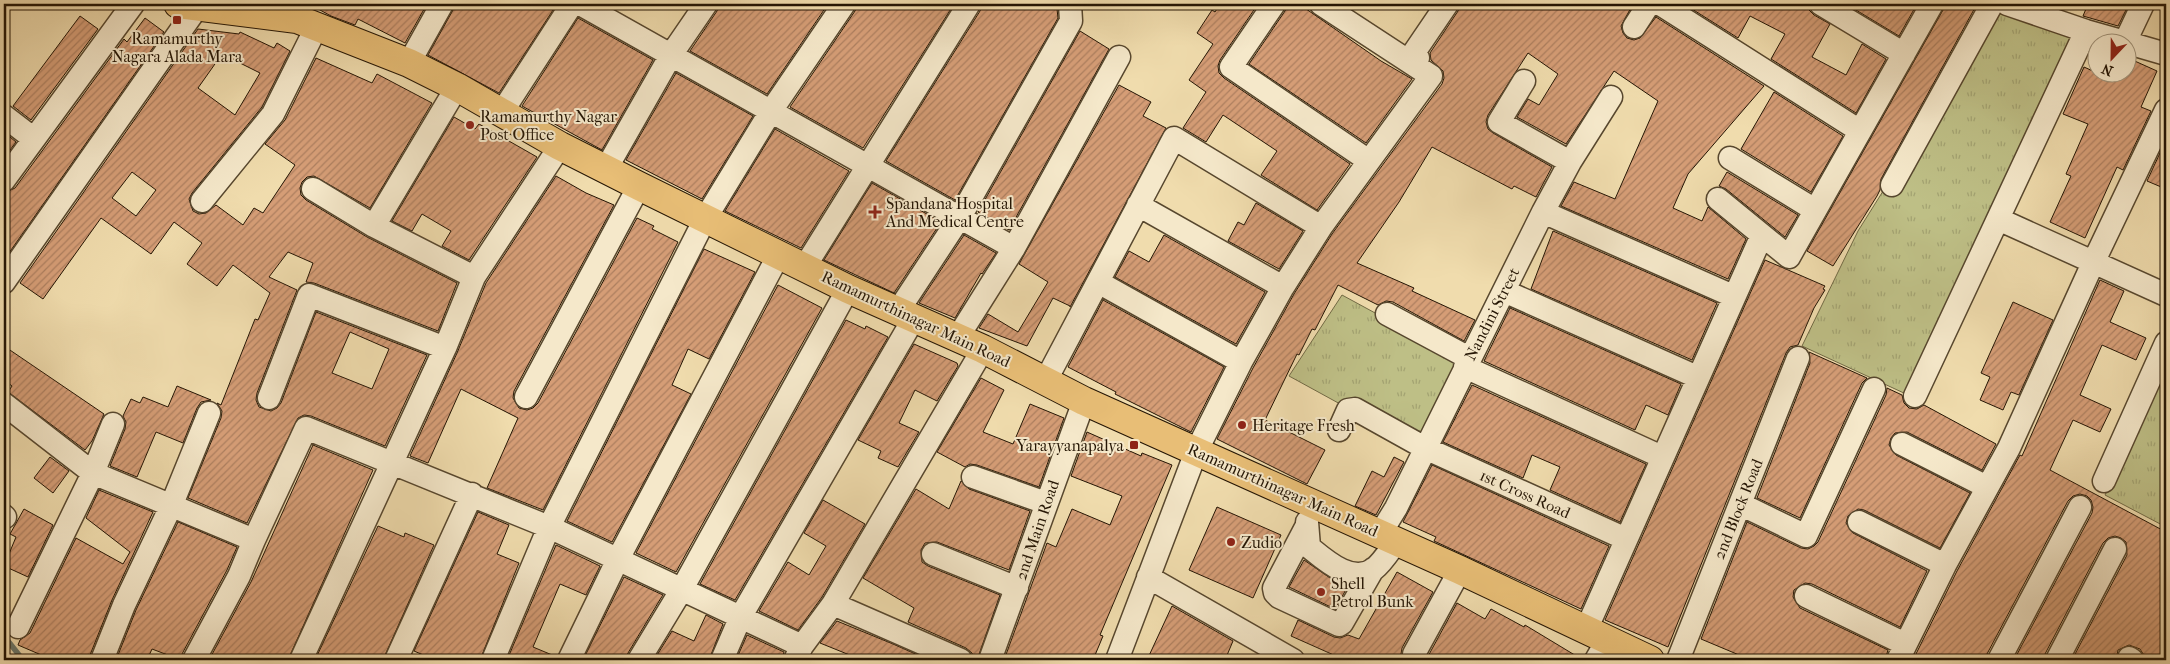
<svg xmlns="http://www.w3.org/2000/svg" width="2170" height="664" viewBox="0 0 2170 664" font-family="'IM FELL French Canon',serif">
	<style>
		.grass { fill: url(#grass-tufts); stroke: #716a45 }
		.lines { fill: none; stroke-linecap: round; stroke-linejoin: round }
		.stream { stroke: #6b786b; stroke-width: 5.5 }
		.building { fill: url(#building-hatch); stroke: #241504; fill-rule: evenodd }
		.minor-casing { stroke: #57472e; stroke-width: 25 }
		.major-casing { stroke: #241504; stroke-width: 30 }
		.minor { stroke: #f5e8ca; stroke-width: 22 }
		.major { stroke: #e8be76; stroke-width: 28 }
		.poi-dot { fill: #8f2418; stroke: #f5e8ca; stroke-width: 2 }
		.labels { text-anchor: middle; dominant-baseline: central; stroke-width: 4; stroke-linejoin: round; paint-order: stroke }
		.poi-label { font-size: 16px; fill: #241504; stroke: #f5e8ca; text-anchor: start }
		.street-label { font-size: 16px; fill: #241504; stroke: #f5e8ca }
	</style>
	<defs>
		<pattern id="grass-tufts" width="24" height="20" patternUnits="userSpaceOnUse" patternTransform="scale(1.25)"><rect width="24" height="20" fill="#bebf86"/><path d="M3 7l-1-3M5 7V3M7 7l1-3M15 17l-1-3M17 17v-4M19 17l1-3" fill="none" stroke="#a3a372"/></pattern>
		<pattern id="building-hatch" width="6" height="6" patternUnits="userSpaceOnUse" patternTransform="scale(1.25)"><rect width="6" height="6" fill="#d59d76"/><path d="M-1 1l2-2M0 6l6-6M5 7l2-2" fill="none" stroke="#ad7f5f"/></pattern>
	</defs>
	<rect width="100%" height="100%" fill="#f0dcad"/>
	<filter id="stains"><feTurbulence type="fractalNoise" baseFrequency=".004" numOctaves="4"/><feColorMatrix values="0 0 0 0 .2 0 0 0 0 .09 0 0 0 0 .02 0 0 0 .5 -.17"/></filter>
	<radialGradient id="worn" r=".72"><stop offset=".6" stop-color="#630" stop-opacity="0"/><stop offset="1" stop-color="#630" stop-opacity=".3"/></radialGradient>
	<path class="grass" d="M1996,11L2072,36L1906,394L1802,346L1858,231Z
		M1342,295L1458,358L1415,445L1289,376Z
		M2166,360V527L2105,495Z"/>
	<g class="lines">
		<path class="stream" d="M4,636L23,660"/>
	</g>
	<path class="building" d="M309,4H427L405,43L358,19L355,25L331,16Z
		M455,4H550L555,7L499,93L428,55L453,10Z
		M719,4H828L767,94L690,51L717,11Z
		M857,4H954L863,148L790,107L855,11Z
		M982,4H1048L1057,9L1058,18L955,200L886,161L980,11Z
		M1220,4H1258L1220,60L1218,66L1219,73L1224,78L1350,164L1317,210L1261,175L1277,151L1223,115L1206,142L1183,128L1206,92L1189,80L1213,44L1197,33L1212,10L1215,12Z
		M1287,4H1299L1381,61L1412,79L1366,143L1249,64L1285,11Z
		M1460,4H1633L1621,26L1623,33L1627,38L1634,40L1640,38L1656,17L1764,86L1688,174L1673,208L1702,221L1708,207L1746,239L1728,279L1561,206L1574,182L1615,199L1658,101L1614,71L1566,144L1517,117L1528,99L1539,105L1558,74L1528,53L1488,115L1486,122L1488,129L1493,133L1552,167L1536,197L1514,186L1512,189L1432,147L1399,202L1357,263L1414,288L1412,291L1475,320L1464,341L1393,302L1386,301L1378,305L1338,285L1315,330L1312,329L1299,355L1297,354L1265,420L1325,450L1307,484L1217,439L1253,368L1294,294L1332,234L1442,84L1444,78L1443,71L1431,60L1430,53L1458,11Z
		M1684,4H1808L1809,10L1814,15L1830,24L1812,57L1846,75L1862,44L1886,59L1856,113L1771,59L1785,34L1750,16L1738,38Z
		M1846,4H1917L1899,36Z
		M1945,4H1977L1881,179L1880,190L1877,196L1833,266L1807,251L1943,10Z
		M2088,4H2129L2118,26L2083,16Z
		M80,16L98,29L31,120L13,106Z
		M145,18L164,32L4,260V193L15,188L124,39L127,42Z
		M578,18L653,60L602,150L522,106Z
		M198,29L239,34L240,32L274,48L277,43L290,51L262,107L192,193L189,199L193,211L199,214L206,213L216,205L243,225L254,208L263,213L295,165L265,144L285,120L316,58L372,83L377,74L432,103L370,208L314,176L307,177L302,182L300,188L301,195L306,200L367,237L457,283L438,331L314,283L306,282L313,263L288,252L269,277L297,290L257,393L256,400L259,407L271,411L277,408L281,403L316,312L427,355L385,446L311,416L304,415L298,418L247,523L188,498L221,418L222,411L217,403L221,405L255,319L258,320L270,293L233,265L217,286L187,264L202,243L174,222L151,254L101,218L43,299L20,283ZM222,54L260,73L235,115L198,88ZM132,172L156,190L136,216L112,198ZM350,332L389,349L372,389L332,373Z
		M1080,31L1109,49L1009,230L978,212Z
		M2128,58L2157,71L2141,107L2151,111L2123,170L2117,167L2085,238L2050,222L2071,176L2066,174L2088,124L2063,114L2084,67L2115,81L2119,72H2128Z
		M676,73L753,116L702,199L626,160Z
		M1119,85L1151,102L1143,116L1166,128L1070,307V306L1053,298L1027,346L979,328L988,314L1018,332L1048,282L1019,264Z
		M1774,92L1843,136L1811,192L1741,149Z
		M454,117L475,129L479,124L537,157L469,260L442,246L451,231L422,214L412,231L392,221Z
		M775,129L849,171L801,248L725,211Z
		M4,132L16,142L4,158Z
		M2166,140V189L2147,181Z
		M1727,172L1798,215L1785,237L1726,189L1719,186Z
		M556,176L586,193L614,205L514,391L513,398L519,408L527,410L533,408L538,403L637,218L654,226L652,229L678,242L543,510L487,488L518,418L461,389L428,463L410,456L457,353L486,283Z
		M872,183L941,222L894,293L824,260Z
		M1256,203L1303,231L1279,269L1228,241L1238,222L1244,225Z
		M1553,231L1717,303L1692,360L1531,289Z
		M964,235L996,253L982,274L981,273L955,318L919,303Z
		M1164,235L1265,292L1236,344L1115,277L1129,251L1149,262Z
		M704,249L755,272L709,359L688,349L672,385L691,394L612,542L567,521Z
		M1765,260L1825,286L1823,289L1825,290L1814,308L1798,345L1790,347L1786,353L1668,647L1605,620Z
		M2100,280L2124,291L2110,322L2146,338L2136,360L2102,345L2080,395L2111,409L2100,432L2073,420L2050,470L2166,532V660H2147L2140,649L2129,645L2118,650L2116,660H2077L2073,658L2127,555L2126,542L2121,538L2115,536L2108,538L2103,543L2045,654L2044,660H2014L2092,513L2093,507L2091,500L2087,496L2080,494L2073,496L2068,501L1987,654L1986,660H1913L1957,571L2020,455L2022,456Z
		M778,285L822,308L676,572L636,553Z
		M1103,300L1224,367L1191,432L1115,394L1116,392L1068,367Z
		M2013,302L2053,320L2019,395L2011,392L2003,410L1980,400L1990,377L1981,373Z
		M1510,308L1681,384L1668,415L1646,405L1635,430L1484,361Z
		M846,320L865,329L866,326L888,337L735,600L700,584Z
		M914,344L957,363L958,366L937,401L915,390L899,423L919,432L898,467L878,458L881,451L858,440Z
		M4,346L104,414L92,441L85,450L8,392L12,386L4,380Z
		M1809,352L1867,378L1862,383L1800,518L1757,498L1810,363Z
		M981,378L1004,390L983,432L1013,444L1030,404L1064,418L1039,487L977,465L970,464L965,467L937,452Z
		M1472,385L1646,464L1620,522L1550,490L1560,467L1532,455L1523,478L1443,442Z
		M177,386L211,400L201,402L197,408L183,443L156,432L137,477L110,466L125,429L126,422L123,416L131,399L140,403L143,397L168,407Z
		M1887,388L1902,395L1904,403L1909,408L1917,409L1924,405L1996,444L1982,470L1907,432L1895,433L1891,438L1889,445L1896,455L1970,493L1940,548L1864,510L1858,509L1848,516L1846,523L1853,533L1927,571L1900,627L1812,584L1805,583L1794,590L1793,597L1800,608L1888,650L1885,660H1751L1701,639L1747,522L1801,548L1808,549L1814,546L1818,542L1886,395Z
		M1087,432L1141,456L1142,453L1172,465L1100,635L1103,636L1093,660H1004L1047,543L1056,547L1072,509L1110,525L1122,496L1071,476Z
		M313,445L373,470L288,660H209L251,582Z
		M50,457L69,471L53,493L34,478Z
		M1394,457L1404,462L1376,515L1355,506L1372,471L1384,477Z
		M1432,465L1609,546L1581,609L1434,541L1436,537L1403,522Z
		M961,481L969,489L1030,511L1009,570L937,542L925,543L921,550L922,562L928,566L1000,595L977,660H974L972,653L966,648L908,622L914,608L863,578L916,489L949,509Z
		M99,490L153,512L112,600L88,660H53L18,645L20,640L30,633L76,538L123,564L130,552L86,518Z
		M823,500L865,524L822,597L798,630L759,611L788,562L809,575L826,546L804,533Z
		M1217,507L1281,535L1253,598L1189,570Z
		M24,509L53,525L28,577L4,566L16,537L10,534Z
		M478,512L509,525L497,554L519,563L480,660H435L414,651Z
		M178,522L237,547L227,570L182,654L181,660L152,649L147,660H116L136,610Z
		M378,526L404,537L405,533L434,545L383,660H315Z
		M556,545L600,566L586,595L560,584L533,647L557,657L556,660H507Z
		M1304,560L1333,580L1348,586L1335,609L1289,587Z
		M1397,572L1433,592L1402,648L1401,654L1403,660H1345L1291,636L1298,620L1334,637L1340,638L1348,635L1359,639Z
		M624,577L663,595L661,598L628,653L626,660H583Z
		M1457,603L1485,619L1491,609L1524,627L1525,625L1583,660H1426Z
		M1172,606L1233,641L1225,660H1147Z
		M706,615L723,624L709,660H654L672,631L694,641Z
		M837,621L893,644L929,660H862L820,643Z
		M747,635L784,652L782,660H736Z"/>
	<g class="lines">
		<g class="minor-casing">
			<path id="minor" d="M580,4L1014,248
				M1274,4L1231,67L1369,161
				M1660,4L1860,131
				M1821,4L1904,54
				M2007,4L2086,31L2125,42
				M1634,27L1649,4
				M2127,42H2125L2143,4
				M2128,43L2166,54
				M409,63L442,4
				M1413,63L1418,58L1413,54L1447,4
				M1524,81L1499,122L1570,162
				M502,112L572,4
				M4,116L34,139
				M1730,158L1815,210
				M606,169L671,55L706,4
				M4,180L133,4
				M1892,185L1992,4
				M313,189L374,226L474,277
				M1718,199L1789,257L1932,4
				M202,201L273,114L317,26
				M1138,205L1283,287
				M1543,212L1733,296
				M1998,219L2166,295
				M374,226L457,87
				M804,268L969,4
				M4,282L198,6
				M1098,282L1241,362L1283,287L1321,227L1431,76L1321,4
				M1504,291L1697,377
				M898,311L960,217L1071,21L1070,4
				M1387,314L1469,358
				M958,337L1014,248L1119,57
				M1465,367L1662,457
				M1046,380L1174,138L1321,227
				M1915,396L2086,31
				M526,397L639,186
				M269,398L309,295L445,348
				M4,404L93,473L254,540L306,428L549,527L802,646
				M1339,430L1348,410L1355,409L1425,448L1626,539
				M1902,444L1987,487
				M973,477L1046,503
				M2104,481L2166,343
				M1740,504L1806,536L1874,389
				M4,516L5,517
				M1307,522L1309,547C1325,560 1352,585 1374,569C1383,562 1390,550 1396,542
				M1859,522L1945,565
				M1306,527L1274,588L1275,593L1279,597L1339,625L1342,623L1373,569
				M1380,534L1396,508L1543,212L1570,162L1611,97
				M933,554L1017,588
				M1148,577L1293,660
				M1806,596L1905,644
				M833,604L961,660
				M18,627L93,473L113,424
				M1586,630L1762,235
				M1414,654L1460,570
				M2129,658L2132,660
				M102,660L124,605L172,504L209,413
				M194,660L239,576L254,540
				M301,660L445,348L474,277L560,146
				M396,660L472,494
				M493,660L549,527L705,219L771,111L844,4
				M569,660L618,559L778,256
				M639,660L682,589L848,289
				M722,660L741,616L914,318
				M795,660L802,646L833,604L983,349
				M990,660L1084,401
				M1117,660L1196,452L1241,362
				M1596,660L1607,641
				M1678,660L1798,358
				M1898,660L1945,565L2009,448L2093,263L2166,110
				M1999,660L2080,507
				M2057,660L2115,549"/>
		</g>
		<g class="major-casing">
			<path id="major" d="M178,4L297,19L409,63L457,87L560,146L639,186L848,289L983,349L1084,401L1460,570L1650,660"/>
		</g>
		<use href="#minor" class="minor"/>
		<use href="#major" class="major"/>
	</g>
	<g class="poi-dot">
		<rect x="172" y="15" width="10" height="10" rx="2.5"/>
		<circle cx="470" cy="125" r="5"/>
		<path d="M872.5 204.5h5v5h5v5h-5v5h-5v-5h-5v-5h5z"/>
		<circle cx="1242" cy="425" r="5"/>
		<rect x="1129" y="440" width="10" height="10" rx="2.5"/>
		<circle cx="1231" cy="542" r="5"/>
		<circle cx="1321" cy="592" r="5"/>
	</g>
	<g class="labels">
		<g class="poi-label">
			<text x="177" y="38" text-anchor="middle">Ramamurthy<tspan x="177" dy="18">Nagara Alada Mara</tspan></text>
			<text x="480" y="116">Ramamurthy Nagar<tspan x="480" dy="18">Post Office</tspan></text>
			<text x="886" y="203">Spandana Hospital<tspan x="886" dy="18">And Medical Centre</tspan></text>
			<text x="1252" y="425">Heritage Fresh</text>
			<text x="1124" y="445" text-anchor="end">Yarayyanapalya</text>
			<text x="1241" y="542">Zudio</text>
			<text x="1331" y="583">Shell<tspan x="1331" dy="18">Petrol Bunk</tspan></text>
		</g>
		<g class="street-label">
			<text transform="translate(1492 314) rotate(-63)">Nandini Street</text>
			<text transform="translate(916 319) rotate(25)">Ramamurthinagar Main Road</text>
			<text transform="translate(1283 490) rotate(24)">Ramamurthinagar Main Road</text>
			<text transform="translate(1525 494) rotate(24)">1st Cross Road</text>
			<text transform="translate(1738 509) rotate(-68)">2nd Block Road</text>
			<text transform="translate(1037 530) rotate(-71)">2nd Main Road</text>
		</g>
	</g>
	<rect width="2170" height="664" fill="none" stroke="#f0dcad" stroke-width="20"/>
	<rect x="5" y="5" width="2160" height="654" fill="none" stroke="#241504" stroke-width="2.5"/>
	<rect x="10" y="10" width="2150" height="644" fill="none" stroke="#241504"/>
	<g transform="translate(2112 58) rotate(202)"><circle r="24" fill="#f5e8ca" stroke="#a1947b"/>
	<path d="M0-4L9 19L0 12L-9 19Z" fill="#8f2418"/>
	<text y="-8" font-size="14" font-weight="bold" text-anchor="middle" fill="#241504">N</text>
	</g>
	<rect width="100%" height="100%" filter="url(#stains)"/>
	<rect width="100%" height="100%" fill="url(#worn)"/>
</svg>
